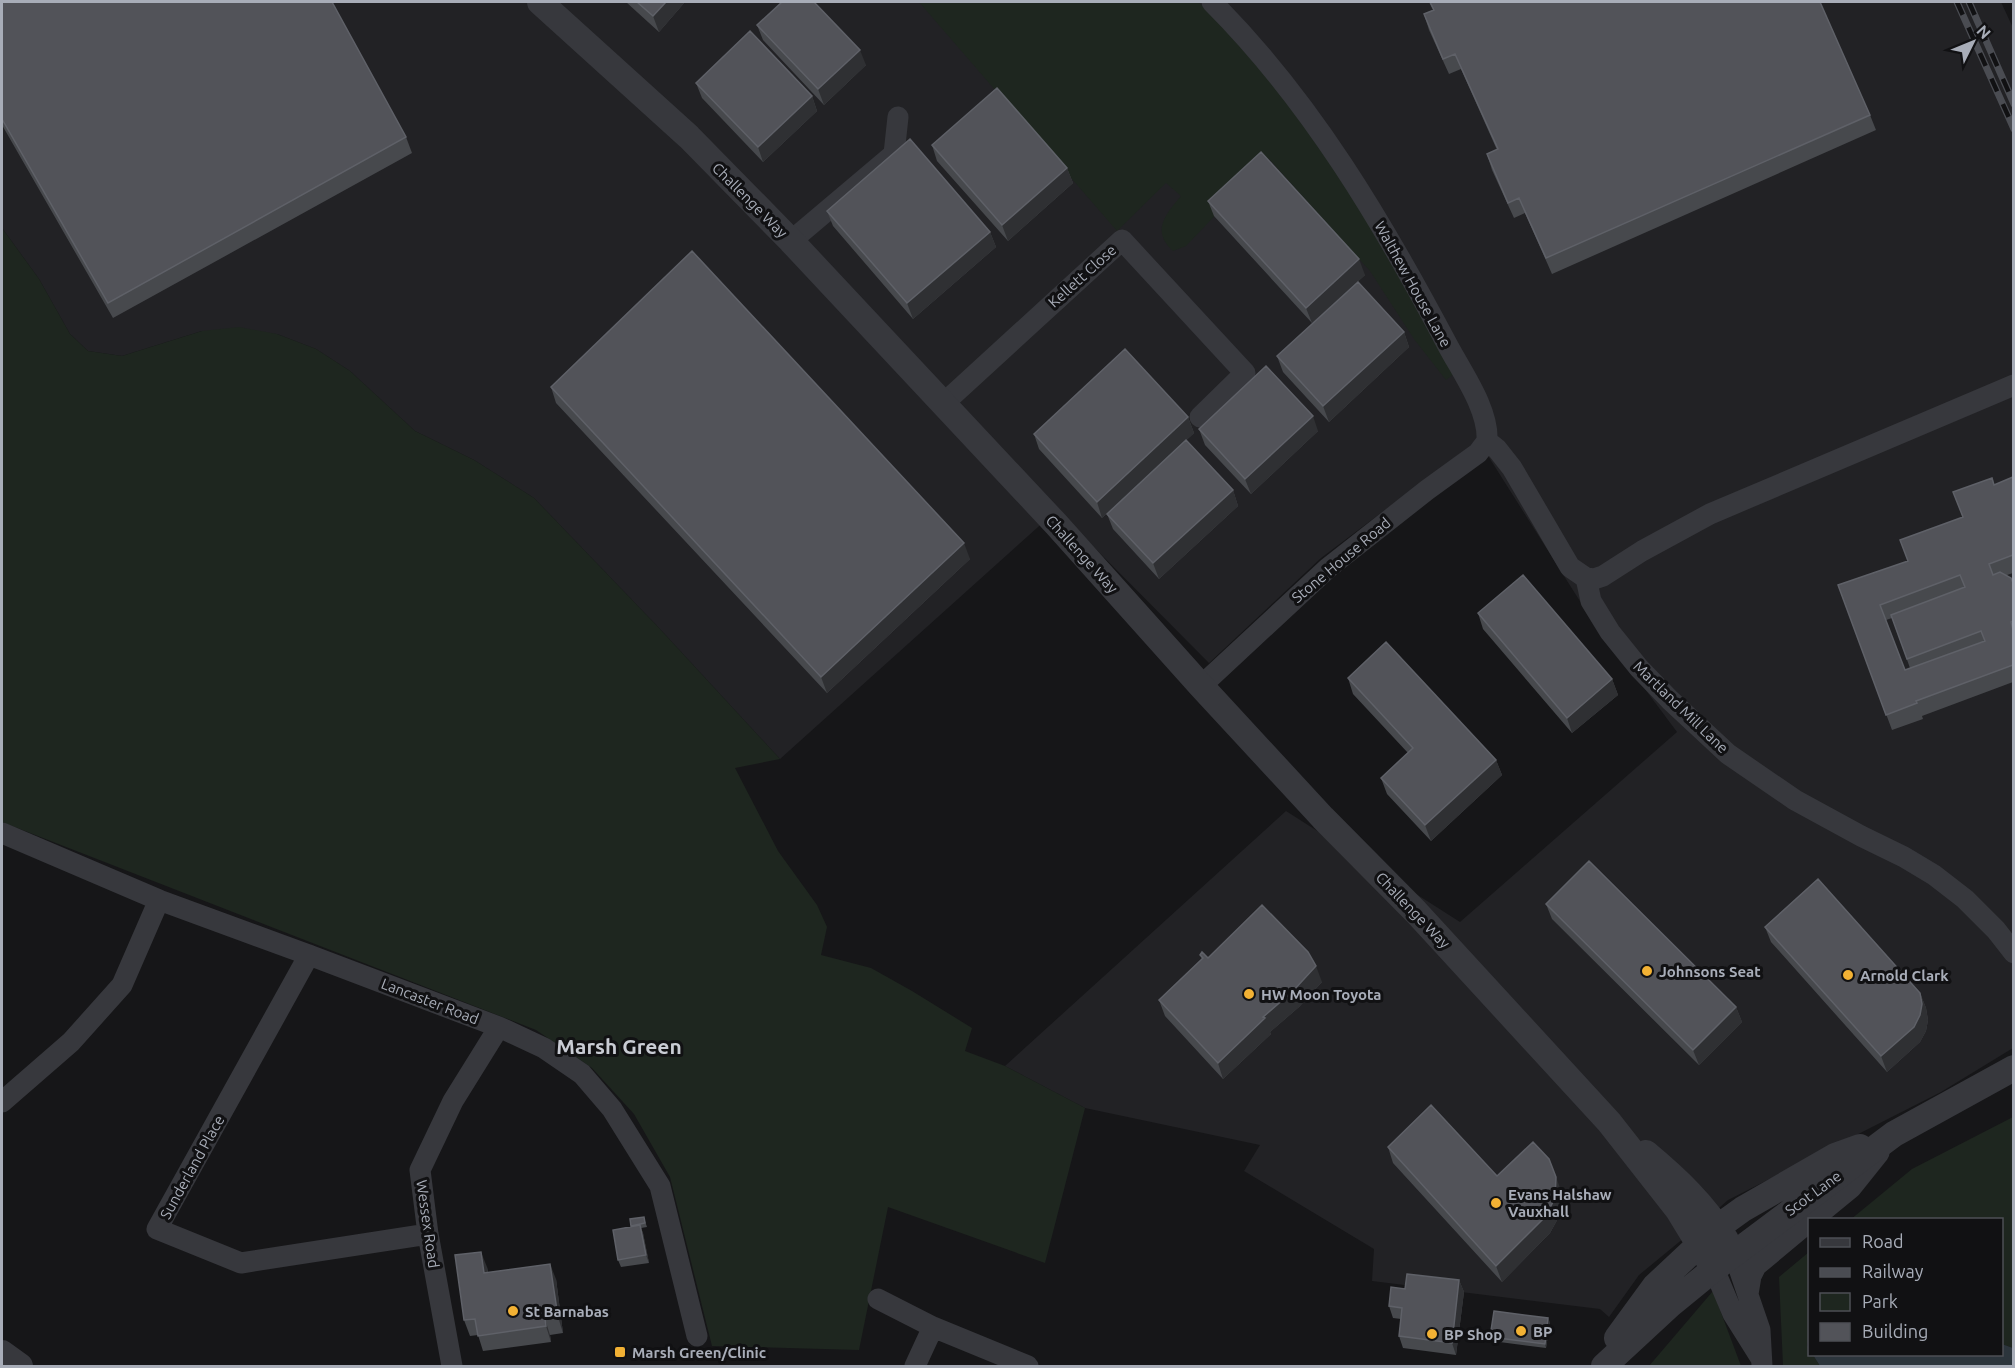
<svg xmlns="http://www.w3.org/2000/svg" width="2015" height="1368" viewBox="0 0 2015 1368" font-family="Ubuntu,sans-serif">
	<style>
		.built { fill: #222225 }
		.green { fill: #1e261f }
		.water { fill: #2c353c }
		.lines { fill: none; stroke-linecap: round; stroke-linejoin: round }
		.minor { stroke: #37383d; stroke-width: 21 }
		.tertiary { stroke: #37383d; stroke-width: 26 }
		.rail-casing { stroke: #4a4c52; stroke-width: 7 }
		.rail { stroke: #111113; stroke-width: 4.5; stroke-dasharray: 14; stroke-linecap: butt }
		.wall { fill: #47494d; fill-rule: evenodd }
		.shaded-wall { fill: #2f3033 }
		.building { fill: #525359; stroke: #5f6168; stroke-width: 1.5; fill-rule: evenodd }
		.poi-dot { fill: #f2b134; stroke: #111113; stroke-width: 2 }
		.labels { text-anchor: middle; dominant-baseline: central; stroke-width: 6; stroke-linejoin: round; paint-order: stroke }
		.street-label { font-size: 15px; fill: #a8adb8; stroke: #111113 }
		.poi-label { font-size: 15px; font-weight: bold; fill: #a8adb8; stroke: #111113; text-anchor: start }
		.district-label { font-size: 21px; font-weight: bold; fill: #c9ccd4; stroke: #111113 }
	</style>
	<rect width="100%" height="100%" fill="#161618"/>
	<path class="built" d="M2,2H2001L2014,30L2013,1048L1941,1092L1728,1200L1701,1224L1639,1275L1609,1317L1600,1309L1372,1281L1374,1249L1244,1171L1260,1145L1085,1108L1005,1066L1286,811L1460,922L1677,732L1583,606L1478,440L1321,558L1209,663L1057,510L780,759L659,628L534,498L474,460L415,431L350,371L316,349L277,334L202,331L122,356L88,351L70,334L39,279L2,228Z"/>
	<path class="green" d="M919,2H1198C1250,51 1300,107 1337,169C1378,236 1415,306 1454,374L1446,380L1414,339L1370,271L1269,159L1186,246L1173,251C1151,231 1165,215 1181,196L1166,183L1117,231Z
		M2,228L39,279L70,334L88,351L122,356L202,331L239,327L277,334L316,349L350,371L415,431L474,460L534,498L659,628L780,759L735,768L778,851L817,905L827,927L821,955L871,968L912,991L972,1028L965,1051L1005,1066L1085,1108L1045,1263L888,1207L859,1350L712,1346L670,1177L634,1114L592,1068L536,1030L2,822Z
		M2013,1117V1348L2002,1344V1220H1850L1912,1169Z
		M1809,1252L1810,1333L1807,1345L1809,1349L1810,1354L1813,1355L1820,1366H1783L1779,1277Z
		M1713,1291L1741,1366H1649Z"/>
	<path class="water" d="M2002,1344L2013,1348V1366H1820L1813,1355L2002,1354Z"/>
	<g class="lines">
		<path class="minor" d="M1212,2C1311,101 1383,223 1448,346C1463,374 1489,410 1487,441
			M791,241L894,154L898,117
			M943,404L1122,240L1245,373L1200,417
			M1487,441L1497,449L1512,468L1570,567L1586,578
			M1586,578L1591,601L1610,632L1639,668L1670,700L1728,754L1795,800L1861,836L1904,857L1934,875L1965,899L1996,930L2014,953
			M1586,578L1594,579L1603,576L1642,551L1710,514L2014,385
			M1201,686L1328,568L1427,490L1478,453L1487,441
			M2,833L159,900L309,955L499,1027L544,1048L582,1074L612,1109L660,1186L697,1336
			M309,955L157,1229L241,1263L428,1234
			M2,1102L71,1042L122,985L159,900
			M1812,1220L1851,1188L1879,1153
			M1734,1254L1760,1330L1762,1366
			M1714,1269L1733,1314L1760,1357
			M1748,1294L1751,1276L1756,1266L1810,1221
			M878,1299L933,1327
			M452,1366L428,1234L420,1170L453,1101L499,1027
			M915,1366L933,1327L1028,1366"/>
		<path class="tertiary" d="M540,2L689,137L791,241L1056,524L1201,686L1323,818L1416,912L1609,1122L1678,1210L1714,1269
			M1646,1153C1677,1179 1705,1205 1726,1240
			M1617,1338L1655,1286L1718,1227L1743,1209L1835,1156L1860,1147
			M2,1353L20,1366
			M1604,1366L1670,1305L1714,1269L1894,1134L2014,1068"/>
		<g class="rail-casing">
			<path id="rail" d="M1957,2L2014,129
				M1969,2L2014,104"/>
		</g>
		<use href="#rail" class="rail"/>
	</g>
	<path class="wall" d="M2,2L406,137L412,153L113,318L2,125Z
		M626,2H685L659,32Z
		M1429,2H1820L1870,115L1876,130L1552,274L1525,213L1514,218L1492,170L1487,154L1497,150L1461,69L1449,74L1429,30L1424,14L1433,10Z
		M757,25L866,65L824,105L763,40Z
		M696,83L812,96L817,111L763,162L702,98Z
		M932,145L1067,168L1073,183L1008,241L937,161Z
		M1208,201L1365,275L1312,323L1214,216Z
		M827,211L990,232L996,247L913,319L833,226Z
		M1404,332L1409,347L1329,422L1283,372L1277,356Z
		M551,387L970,559L827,693L556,403Z
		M1188,417L1194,433L1102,518L1039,449L1034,434Z
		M1199,429L1318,431L1251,494L1205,445Z
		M2013,477V573L2007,575L2013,583V682L1922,716L1923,719L1892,730L1838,585L1908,561L1962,517L1994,485ZM1892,618L1910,668L1905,670L1886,620Z
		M1233,490L1238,506L1159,579L1113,529L1107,514Z
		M1478,613L1612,679L1618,695L1572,733L1483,629Z
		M1348,678L1496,760L1502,775L1431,841L1387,794L1381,778L1408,753L1353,694Z
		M1546,904L1736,1007L1742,1022L1699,1065L1552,919Z
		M1765,927L1920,993L1926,1008L1928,1020L1926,1031L1920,1042L1887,1072L1771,942Z
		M1200,955L1208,958L1322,982L1299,1007L1270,1032L1271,1034L1223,1079L1165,1016L1159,1000L1202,959Z
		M1388,1147L1562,1193L1561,1213L1550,1233L1502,1282L1393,1163Z
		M630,1219L645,1221L647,1227L641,1228L643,1233L649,1263L621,1267L618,1260L632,1227Z
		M487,1267L488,1273L556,1279L563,1333L550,1335L551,1342L483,1351L478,1335L470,1336L464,1320Z
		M1459,1280L1464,1292L1456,1355L1403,1348L1399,1336L1401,1319L1393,1318L1389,1306L1405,1289Z
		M1550,1322L1546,1348L1492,1341L1490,1337Z"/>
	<path class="shaded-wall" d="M666,2H685L659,32L653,16Z
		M860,50L866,65L824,105L818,89Z
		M812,96L817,111L763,162L758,147Z
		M1067,168L1073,183L1008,241L1002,225Z
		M990,232L996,247L913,319L907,303Z
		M1359,259L1365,275L1312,323L1306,308Z
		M1404,332L1409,347L1329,422L1323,406Z
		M1313,416L1318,431L1251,494L1245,479Z
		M1188,417L1194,433L1102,518L1097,502Z
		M1233,490L1238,506L1159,579L1153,563Z
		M964,543L970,559L827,693L821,677Z
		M1612,679L1618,695L1572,733L1567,718Z
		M1496,760L1502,775L1431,841L1425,825Z
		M1316,966L1322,982L1299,1007L1270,1032L1271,1034L1223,1079L1218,1063Z
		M1920,993L1926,1008L1928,1020L1926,1031L1920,1042L1887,1072L1881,1056Z
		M1736,1007L1742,1022L1699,1065L1693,1050Z
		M1556,1177L1562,1193L1561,1213L1550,1233L1502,1282L1496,1266Z
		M640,1225L643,1233L649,1263L646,1255Z
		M481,1252L487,1267L490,1289L484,1273Z
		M550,1264L556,1279L563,1333L558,1317Z
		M1459,1280L1464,1292L1456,1355L1452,1343Z
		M1548,1318L1550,1322L1546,1348L1545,1344Z
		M545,1319L550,1335L551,1342L546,1326Z"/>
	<path class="building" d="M2,2H332L406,137L108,303L2,119Z
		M637,2H666L653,16Z
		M782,2H814L860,50L818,89L757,25Z
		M1430,2H1820L1870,115L1546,258L1519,198L1508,203L1487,154L1498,149L1455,54L1443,59L1424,14L1434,10Z
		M750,31L812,96L758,147L696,83Z
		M997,88L1067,168L1002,225L932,145Z
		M910,139L990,232L907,303L827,211Z
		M1261,152L1359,259L1306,308L1208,201Z
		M692,251L964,543L821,677L551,387Z
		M1358,282L1404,332L1323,406L1277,356Z
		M1125,349L1188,417L1097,502L1034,434Z
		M1266,366L1313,416L1245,479L1199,429Z
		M1186,440L1233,490L1153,563L1107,514Z
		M2013,477V555L1989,564L1993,575L2000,572L2011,578L2013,583V621L2011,622L2013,630V665L1916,701L1917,703L1886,715L1838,585L1908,561L1900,540L1963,517L1953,492L1992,478L1994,485ZM1960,575L1965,587L1891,615L1907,659L1981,631L1985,641L1905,670L1880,605Z
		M1523,575L1612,679L1567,718L1478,613Z
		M1386,642L1496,760L1425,825L1381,778L1413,748L1348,678Z
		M1589,861L1736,1007L1693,1050L1546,904Z
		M1818,879L1920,993L1922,1004L1920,1015L1914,1027L1881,1056L1765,927Z
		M1262,905L1308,952L1316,966L1293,991L1263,1017L1265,1018L1218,1063L1159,1000L1203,958L1200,955L1202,952L1208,958Z
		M1431,1105L1497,1176L1533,1142L1549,1159L1556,1177L1555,1198L1545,1217L1496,1266L1388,1147Z
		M644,1217L645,1223L631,1226L630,1219Z
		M640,1225L646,1255L618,1260L613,1230Z
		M481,1252L484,1273L550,1264L558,1317L545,1319L546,1326L478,1336L475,1319L464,1320L455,1255Z
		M1407,1274L1459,1280L1452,1343L1399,1336L1402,1308L1389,1306L1391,1287L1405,1289Z
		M1494,1311L1548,1318L1545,1344L1490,1337Z"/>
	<g class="poi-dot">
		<circle cx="1647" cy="971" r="6"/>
		<circle cx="1848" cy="975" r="6"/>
		<circle cx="1249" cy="994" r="6"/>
		<circle cx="1496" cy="1203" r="6"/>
		<circle cx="513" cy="1311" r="6"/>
		<circle cx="1521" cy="1331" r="6"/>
		<circle cx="1432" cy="1334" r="6"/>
		<rect x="614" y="1346" width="12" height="12" rx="3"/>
	</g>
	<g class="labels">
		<g class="street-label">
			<text transform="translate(750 200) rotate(45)">Challenge Way</text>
			<text transform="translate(1082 276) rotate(-42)">Kellett Close</text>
			<text transform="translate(1413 284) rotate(61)">Walthew House Lane</text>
			<text transform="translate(1082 554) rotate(48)">Challenge Way</text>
			<text transform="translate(1341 560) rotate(-40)">Stone House Road</text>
			<text transform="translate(1681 707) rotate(44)">Martland Mill Lane</text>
			<text transform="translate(1413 910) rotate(46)">Challenge Way</text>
			<text transform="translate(430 1001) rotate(21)">Lancaster Road</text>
			<text transform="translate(192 1167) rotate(-61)">Sunderland Place</text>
			<text transform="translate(1813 1193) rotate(-36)">Scot Lane</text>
			<text transform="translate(428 1224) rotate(82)">Wessex Road</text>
		</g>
		<g class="poi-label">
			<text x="1659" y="971">Johnsons Seat</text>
			<text x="1860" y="975">Arnold Clark</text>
			<text x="1261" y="994">HW Moon Toyota</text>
			<text x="1508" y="1194">Evans Halshaw<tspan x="1508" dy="17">Vauxhall</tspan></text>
			<text x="525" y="1311">St Barnabas</text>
			<text x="1533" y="1331">BP</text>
			<text x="1444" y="1334">BP Shop</text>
			<text x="632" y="1352">Marsh Green/Clinic</text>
		</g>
		<g class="district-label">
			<text x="619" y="1046">Marsh Green</text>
		</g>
	</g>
	<rect width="2015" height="1368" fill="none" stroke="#a8adb8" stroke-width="6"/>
	<rect x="1808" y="1218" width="195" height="138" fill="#111113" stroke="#4d4f55" stroke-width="1.5"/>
	<rect x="1820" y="1238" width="30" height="9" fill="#37383d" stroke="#4d4f55" stroke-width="1.5"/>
	<text x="1862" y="1248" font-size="18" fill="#a8adb8">Road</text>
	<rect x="1820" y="1268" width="30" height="9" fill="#4a4c52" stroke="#4d4f55" stroke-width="1.5"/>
	<text x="1862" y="1278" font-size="18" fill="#a8adb8">Railway</text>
	<rect x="1820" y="1293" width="30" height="18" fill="#1e261f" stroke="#4d4f55" stroke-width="1.5"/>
	<text x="1862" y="1308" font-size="18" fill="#a8adb8">Park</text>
	<rect x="1820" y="1323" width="30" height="18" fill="#525359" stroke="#4d4f55" stroke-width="1.5"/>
	<text x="1862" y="1338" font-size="18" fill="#a8adb8">Building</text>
	<g transform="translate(1973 42) rotate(47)" stroke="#111113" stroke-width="4.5" paint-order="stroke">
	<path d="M0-4.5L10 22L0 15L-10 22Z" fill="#a8adb8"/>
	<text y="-9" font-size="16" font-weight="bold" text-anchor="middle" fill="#a8adb8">N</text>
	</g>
</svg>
